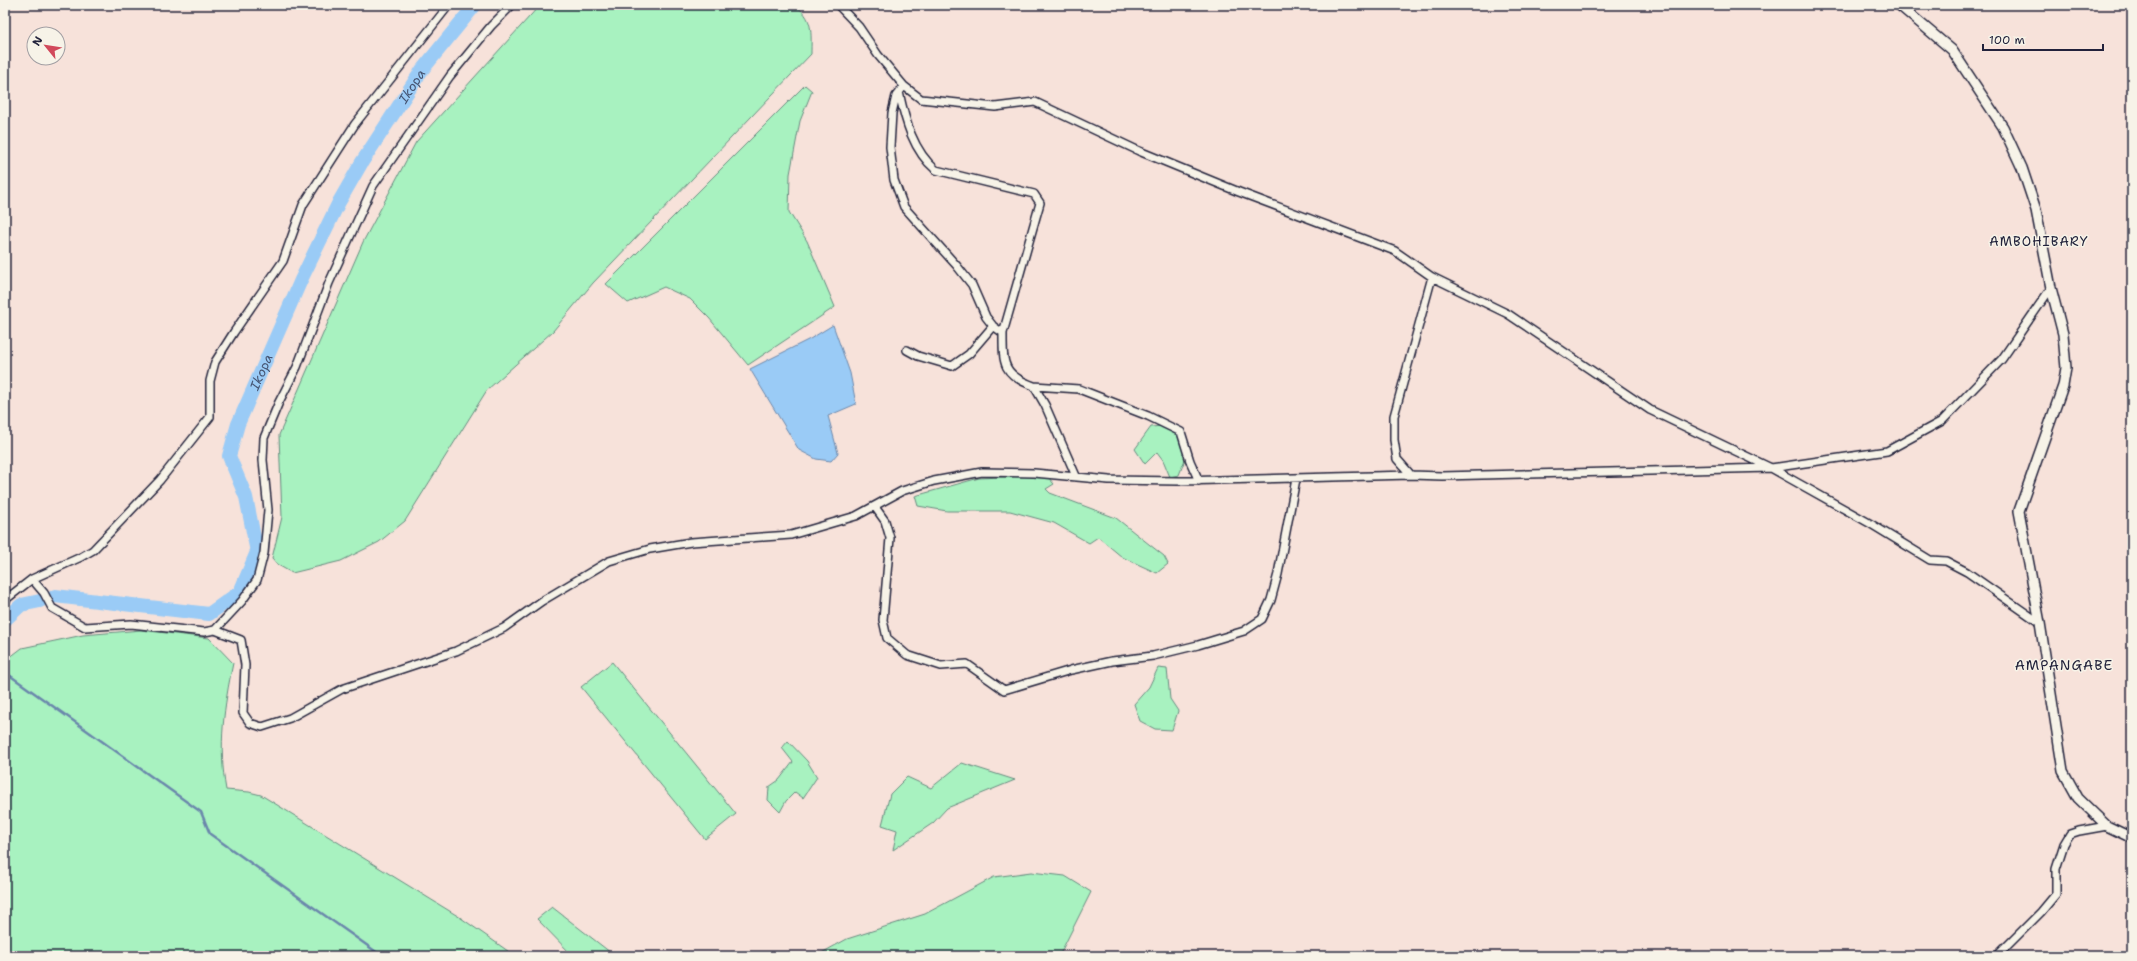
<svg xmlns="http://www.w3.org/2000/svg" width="2137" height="961" viewBox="0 0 2137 961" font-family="'Shantell Sans',sans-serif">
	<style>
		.green { fill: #a8f2c0; stroke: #658a7e }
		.water { fill: #9acbf6; stroke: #6a87ab }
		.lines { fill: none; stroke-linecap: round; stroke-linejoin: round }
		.stream { stroke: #6a87ab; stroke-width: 2.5 }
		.river { stroke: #9acbf6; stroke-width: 14 }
		.minor-casing { stroke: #22223b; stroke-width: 10 }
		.tertiary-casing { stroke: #22223b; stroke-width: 12 }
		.minor { stroke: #f7f3e8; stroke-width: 7 }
		.tertiary { stroke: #f7f3e8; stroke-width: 9 }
		.labels { text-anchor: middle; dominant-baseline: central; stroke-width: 3; stroke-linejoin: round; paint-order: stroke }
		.water-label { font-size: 13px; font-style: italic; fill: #465573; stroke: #f7f3e8 }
		.neighbourhood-label { font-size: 13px; letter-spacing: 1px; fill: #22223b; stroke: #f7f3e8 }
		.quarter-label { font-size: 14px; letter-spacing: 1px; fill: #22223b; stroke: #f7f3e8 }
	</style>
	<rect width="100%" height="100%" fill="#f7e2da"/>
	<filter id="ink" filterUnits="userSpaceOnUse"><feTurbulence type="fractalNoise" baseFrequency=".025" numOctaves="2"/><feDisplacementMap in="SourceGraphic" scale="8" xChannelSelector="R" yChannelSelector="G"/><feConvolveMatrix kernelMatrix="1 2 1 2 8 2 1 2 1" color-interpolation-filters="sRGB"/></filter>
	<g filter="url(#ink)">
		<path class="green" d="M540,5H794C814,17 811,33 811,54L593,283L553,331L487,390L405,521L379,542L341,561L292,573L278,565L272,558L282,517L279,435L363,242L416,142Z
			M805,85L812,91L800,121L790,174L789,212L807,241L835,307L748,365L709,318L690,299L664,287L628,303L606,284Z
			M1163,426L1179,436L1186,457L1179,475L1170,477L1163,460L1157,452L1145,464L1135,449L1151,427Z
			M1027,476L1048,477L1054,484L1046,489L1050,493L1116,518L1164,556L1168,564L1157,573L1122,557L1098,537L1089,543L1054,523L1010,511H947L918,506L915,496L979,478Z
			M141,630L209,638L233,663C224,707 218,745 226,790L249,792L261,795L461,918L515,956H5V661L22,648L83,635Z
			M612,662L736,814L705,839L581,687Z
			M1158,668L1167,669L1170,699L1178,711L1172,730L1155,729L1140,721L1134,704L1149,687Z
			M788,741L807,761L817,777L803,798L795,792L786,801L780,812L768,800L769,787L779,780L793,762L782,748Z
			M962,763L1015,780L947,808L933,823L893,850L897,830L882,825L890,794L907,777L931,788Z
			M1031,872L1065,876L1091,892L1059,956H816L847,939L925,914L994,877Z
			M552,907L615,956H573L537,919Z"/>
		<path class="water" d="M833,325L850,373L856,404L828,416L838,453L831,461L816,459L799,450L750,369L810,339Z"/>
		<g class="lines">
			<path class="stream" d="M5,672L201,812L210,834L382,956"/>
			<g class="river">
				<path id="s1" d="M55,596L209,614L240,592L257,552L246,497L229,456L238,424L301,280L339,202L362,162L422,70L475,5"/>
				<path d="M5,620L21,605L40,601"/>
			</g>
			<g class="minor-casing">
				<path id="minor" d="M838,5L859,27L878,55L904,86L921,99L995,107L1035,102L1139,151L1239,192L1395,251L1432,277L1508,314L1650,410L1771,468L1887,451L1942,421L2002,359L2051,288
					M904,86L896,96L892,113L890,147L894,180L904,207L957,266L972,285L986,317L993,326L1003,333C1003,363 1002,375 1034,386L1045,405L1076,476
					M899,92C905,120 913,151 936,170L1034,194L1040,203L1003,333
					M907,350L918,356L952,366L969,354L993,326
					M1034,386L1079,389L1148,416L1181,432L1190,461L1199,481
					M1411,475L1397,459L1394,440V416L1432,277
					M875,507L885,521L890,538L883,620L887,638L907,655L941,666L967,664L1004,690L1071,670L1112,661L1153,656L1198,645L1244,631L1262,619L1271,600L1278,574L1296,479
					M32,579L44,593L52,608L85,627L131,624L204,632L215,630L241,640L245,665L243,713L250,723L262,727L290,718L342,689L456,651L504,628L542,601L609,561L650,549L691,542L791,535L856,516L902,491L934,481L982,472L1034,473L1109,480L1179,481L1411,475L1442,476L1771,468L1871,524L1930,560L1946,561L1967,572L2040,623
					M5,600L32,579L81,557L93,550L160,480L210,417V381L215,362L234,332L283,261L303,205L355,124L449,5
					M215,630L242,601L257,580L264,553L268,510L263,460L264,438L279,402L297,367L329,283L373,186L450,76L491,26L512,5
					M1997,956L2041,912L2056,894V869L2064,844L2070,834L2079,831L2107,826"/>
			</g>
			<g class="tertiary-casing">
				<path id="tertiary" d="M1899,5L1952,50L2003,127L2022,168L2036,210L2051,288L2063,334L2066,368L2063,386L2019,511L2040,623L2063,771L2078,798L2107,826L2132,838"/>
			</g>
			<use href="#minor" class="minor"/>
			<use href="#tertiary" class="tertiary"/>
		</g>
	</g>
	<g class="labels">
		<g class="water-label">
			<text stroke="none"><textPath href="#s1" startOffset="751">Ikopa</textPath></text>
			<text stroke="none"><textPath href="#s1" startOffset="427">Ikopa</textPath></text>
		</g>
		<g class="neighbourhood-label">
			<text x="2039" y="241">AMBOHIBARY</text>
		</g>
		<g class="quarter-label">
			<text x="2064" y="665">AMPANGABE</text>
		</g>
	</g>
	<rect width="2137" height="961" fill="none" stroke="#f7f3e8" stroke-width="20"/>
	<rect x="10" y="10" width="2117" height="941" fill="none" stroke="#22223b" stroke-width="1.5" filter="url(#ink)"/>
	<g transform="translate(46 46) rotate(300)"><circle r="19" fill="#f7f3e8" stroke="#a29fa3"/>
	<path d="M0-3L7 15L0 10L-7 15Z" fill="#d1495b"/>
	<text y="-6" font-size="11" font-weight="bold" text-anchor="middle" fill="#22223b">N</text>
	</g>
	<path d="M1983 44v6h120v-6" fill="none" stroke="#22223b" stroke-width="2"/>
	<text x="1989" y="44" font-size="12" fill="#22223b" stroke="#f7f3e8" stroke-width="3" paint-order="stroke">100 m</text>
</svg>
